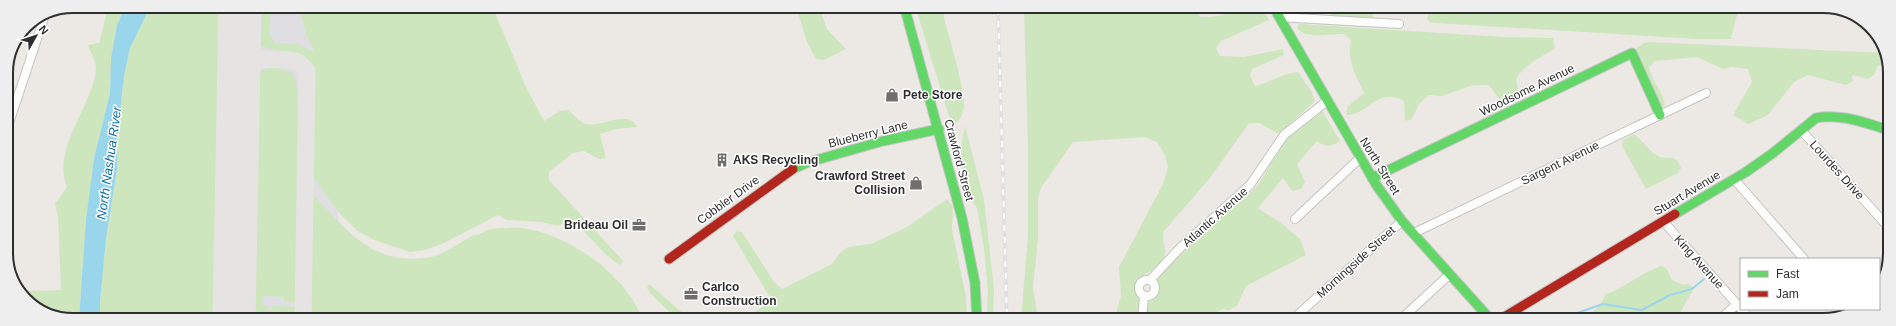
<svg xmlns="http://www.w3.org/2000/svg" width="1896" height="326" viewBox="0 0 1896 326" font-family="Arial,sans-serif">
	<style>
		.airport { fill: #dfdee2 }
		.green { fill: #cee6be }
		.water { fill: #99d6ec }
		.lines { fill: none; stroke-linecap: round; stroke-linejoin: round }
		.stream { stroke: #99d6ec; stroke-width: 2 }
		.taxiway { stroke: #e6e4e2; stroke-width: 17 }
		.runway { stroke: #e6e4e2; stroke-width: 43 }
		.street-casing { stroke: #c5c4c5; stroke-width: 10 }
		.fast-casing { stroke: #c5c4c5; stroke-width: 11 }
		.jam-casing { stroke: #c5c4c5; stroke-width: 11 }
		.street { stroke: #fcfcfb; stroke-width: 8 }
		.fast { stroke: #63d668; stroke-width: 9 }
		.jam { stroke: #b3261e; stroke-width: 9 }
		.rail-casing { stroke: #dfdfe1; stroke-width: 3.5 }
		.rail { stroke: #fff; stroke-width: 2; stroke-dasharray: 6; stroke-linecap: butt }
		.labels { text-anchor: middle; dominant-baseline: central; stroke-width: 3; stroke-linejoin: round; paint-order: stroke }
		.street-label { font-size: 12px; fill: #2e2e2e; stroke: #fff }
		.poi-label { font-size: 12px; font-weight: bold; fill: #2e2e2e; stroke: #fff; text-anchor: start }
		.water-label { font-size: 13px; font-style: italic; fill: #0d6fa3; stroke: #fff }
		.rim { fill: none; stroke: #2e2e2e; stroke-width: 2 }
	</style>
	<rect width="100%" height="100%" fill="#ece8e4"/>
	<path class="airport" d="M309,10L332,160L350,319H121V292L177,11Z"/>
	<path class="green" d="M1739,7L1731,39H1697L1437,23L1429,22L1427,18L1431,8Z
		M1197,8L1200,17C1222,18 1240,8 1261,8L1269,20L1221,41L1216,48L1220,56L1244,57L1283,49L1284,55L1252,69L1250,75L1255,86C1270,83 1283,73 1298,72C1303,81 1315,92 1314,102L1281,132L1277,133L1259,123H1249L1210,178L1164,231C1161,241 1166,245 1165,253C1162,268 1145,272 1136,282V289L1139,300L1137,320H1114L1121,296L1119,267L1163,184L1168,167L1165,155L1157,142L1145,137L1073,142L1041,188L1038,198V237L1033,288L1038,320H1021L1028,236V143L1024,9Z
		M1329,8H1372L1373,19L1337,16L1331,15Z
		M797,9H820L827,29L846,49L824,60L816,59L807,42Z
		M916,9H944V18C949,37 966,92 964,108C962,115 960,120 955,124L949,116Z
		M271,10L269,34L275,43L297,44L315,52L307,37L300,10H494L525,85L544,121L560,111L568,110C573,114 578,120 583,123C599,131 627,107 637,127L616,129L600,134L606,158L599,159L584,151L573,153L549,172V180L623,261L620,265C601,254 589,232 569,220L558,226L541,222L507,220L498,215L442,244L425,250L410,252L374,240L356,230L340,214L311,174L313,75L310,65L299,56L253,44L254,11Z
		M107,11H123L117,25L111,58L110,93L94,158L86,219L79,319H64L29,303L16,282L24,291L61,290L58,216L55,204L67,187C51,147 93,108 96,68C96,61 90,52 88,45L99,43Z
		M148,11H225L219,319H100V302L106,239L117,169L118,131L124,76L130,48Z
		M1299,24L1504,37L1553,38L1555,48C1544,56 1522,66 1517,78C1516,83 1519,92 1520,97L1514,103L1505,107L1489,85H1473L1442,96L1429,95L1419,104L1412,119L1405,121L1404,101C1376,86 1370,115 1346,115L1348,106L1364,93C1356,74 1346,62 1351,40L1344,34C1330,33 1305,40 1297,28Z
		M1649,42L1885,53L1889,61L1877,67L1874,75L1868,79L1852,75L1853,81L1846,85L1808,75L1794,82L1768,115L1748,124L1733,115L1752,82L1748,69L1732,67L1723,69L1697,57L1655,61L1649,67C1652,82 1663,91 1665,106L1661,107L1635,53C1637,46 1641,44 1649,42Z
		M273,67L293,73L299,95L301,148L298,302H284V297L263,296L262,305L268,306L269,311H272V306L298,307V319H249L253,73Z
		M1321,111L1323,112L1340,141C1331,147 1326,148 1317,141L1297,164L1305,182L1301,189L1292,191L1283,178L1258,208L1281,223L1300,239L1306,255L1246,286L1237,306L1229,310L1222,309L1219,311L1215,320H1146L1147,303L1154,299L1160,291L1157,279L1158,277L1202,234L1248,195L1259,184L1287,137L1313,115Z
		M965,126L984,200L994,289L993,320H987L988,290L984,249L977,208L968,195L962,165L961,147Z
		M1634,134C1643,141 1648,150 1658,156C1668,161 1676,152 1681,168L1678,173L1646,189L1622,146L1623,140Z
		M311,193C347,229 372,268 431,257C443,255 462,241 474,235C481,235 485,230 491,229C500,228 513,227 522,228C569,234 626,275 643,320L309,319Z
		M947,199L953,206L952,230L966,296L967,320H744L769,302L771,299L733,236L737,231L742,232L774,282L782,289L832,264L840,253L848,247L871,244L907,227Z
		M1661,266L1667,269L1672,280L1683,285L1688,284L1694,288L1681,311L1688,320H1639L1635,316L1619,315L1613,320H1569C1587,314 1598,314 1605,295C1625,287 1641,273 1661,266Z
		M649,284L691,320H678L651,294L647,288Z"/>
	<path class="water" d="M123,11H148L130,48L124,76L118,131L117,169L106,239L100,302V319H79L86,219L94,158L110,93L111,58L117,25Z"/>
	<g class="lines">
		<path class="stream" d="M1557,320L1603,304L1642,310L1670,295L1692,289L1704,279"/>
		<path class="taxiway" d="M239,59L292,60L300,63L307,71L303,319"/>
		<path class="runway" d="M234,319L240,11"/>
		<g class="street-casing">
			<path id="street" d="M1279,17L1399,24
				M7,129L46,12
				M1801,130L1889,228
				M1734,179L1804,259
				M1295,219L1360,158
				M1663,221L1751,320
				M1414,233L1706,93
				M1139 288a8 8 0 1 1 16 0a8 8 0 1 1-16 0Z
				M1150,280L1181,247L1250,185L1284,135L1327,101
				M1850,309V310
				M1142,320L1144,296
				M1292,320L1402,221
				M1400,320L1450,274
				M1719,320L1737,304"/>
		</g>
		<g class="fast-casing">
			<path id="fast" d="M1274,8L1377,186L1402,221L1491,320
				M905,9L962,218L975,283L977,320
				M793,169L809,162L883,141L939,129
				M1372,178L1632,53L1660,115
				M1675,214L1746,172L1773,153L1816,118C1841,113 1865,123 1889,130"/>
		</g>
		<g class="jam-casing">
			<path id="jam" d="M669,259L793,169
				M1499,320L1675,214"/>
		</g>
		<use href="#street" class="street"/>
		<use href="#fast" class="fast"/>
		<use href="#jam" class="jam"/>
		<g class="rail-casing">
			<path id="rail" d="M998,9L1007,320"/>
		</g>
		<use href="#rail" class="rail"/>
	</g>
	<defs>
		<g id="shop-bare" transform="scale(1.08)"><path d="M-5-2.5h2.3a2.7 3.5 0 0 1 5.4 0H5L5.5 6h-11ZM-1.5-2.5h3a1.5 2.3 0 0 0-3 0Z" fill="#706f6e" stroke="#fff" stroke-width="2.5" paint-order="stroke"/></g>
		<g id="building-bare" transform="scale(1.08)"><path d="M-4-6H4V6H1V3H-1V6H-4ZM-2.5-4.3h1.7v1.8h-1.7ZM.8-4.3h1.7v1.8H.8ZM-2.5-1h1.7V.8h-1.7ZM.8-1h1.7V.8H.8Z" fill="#706f6e" stroke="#fff" stroke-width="2.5" paint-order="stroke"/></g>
		<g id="office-bare" transform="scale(1.08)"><path d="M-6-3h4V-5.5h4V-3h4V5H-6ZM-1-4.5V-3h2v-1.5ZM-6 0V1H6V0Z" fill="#706f6e" stroke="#fff" stroke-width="2.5" paint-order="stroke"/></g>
	</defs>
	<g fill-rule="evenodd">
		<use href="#shop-bare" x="892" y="95"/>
		<use href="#building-bare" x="722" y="160"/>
		<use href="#shop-bare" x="916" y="183"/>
		<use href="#office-bare" x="639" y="225"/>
		<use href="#office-bare" x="691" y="294"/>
	</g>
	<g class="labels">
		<g class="street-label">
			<text transform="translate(1527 90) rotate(-26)">Woodsome Avenue</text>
			<text transform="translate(868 134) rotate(-14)">Blueberry Lane</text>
			<text transform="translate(959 160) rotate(75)">Crawford Street</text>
			<text transform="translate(1560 163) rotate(-26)">Sargent Avenue</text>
			<text transform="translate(1380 166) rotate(58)">North Street</text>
			<text transform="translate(1837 170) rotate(48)">Lourdes Drive</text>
			<text transform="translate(1687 193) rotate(-31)">Stuart Avenue</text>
			<text transform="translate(728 200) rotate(-36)">Cobbler Drive</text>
			<text transform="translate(1215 217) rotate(-42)">Atlantic Avenue</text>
			<text transform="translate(1356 262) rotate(-42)">Morningside Street</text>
			<text transform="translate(1699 262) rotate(48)">King Avenue</text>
		</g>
		<g class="poi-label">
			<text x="903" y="95">Pete Store</text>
			<text x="733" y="160">AKS Recycling</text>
			<text x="905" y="176" text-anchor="end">Crawford Street<tspan x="905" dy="14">Collision</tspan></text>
			<text x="628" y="225" text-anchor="end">Brideau Oil</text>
			<text x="702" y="287">Carlco<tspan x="702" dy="14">Construction</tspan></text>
		</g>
		<g class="water-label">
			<text transform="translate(109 163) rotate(-82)">North Nashua River</text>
		</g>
	</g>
	<path d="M0 0H1896V326H0ZM73 13H1823A60 60 0 0 1 1883 73V253A60 60 0 0 1 1823 313H73A60 60 0 0 1 13 253V73A60 60 0 0 1 73 13Z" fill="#eee" fill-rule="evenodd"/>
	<path class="rim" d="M73 13H1823A60 60 0 0 1 1883 73V253A60 60 0 0 1 1823 313H73A60 60 0 0 1 13 253V73A60 60 0 0 1 73 13Z"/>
	<rect x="1740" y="258" width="140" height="52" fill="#ffffff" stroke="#ababab"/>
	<rect x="1748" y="271" width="20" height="6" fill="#63d668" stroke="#ababab"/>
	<text x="1776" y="278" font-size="12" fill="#2e2e2e">Fast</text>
	<rect x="1748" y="291" width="20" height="6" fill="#b3261e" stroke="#ababab"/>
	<text x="1776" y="298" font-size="12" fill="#2e2e2e">Jam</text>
	<g transform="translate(36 36) rotate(51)" stroke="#ffffff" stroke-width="3" paint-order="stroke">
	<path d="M0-3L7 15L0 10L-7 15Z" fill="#2e2e2e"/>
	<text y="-6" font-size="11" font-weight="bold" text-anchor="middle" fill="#2e2e2e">N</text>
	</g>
</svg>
